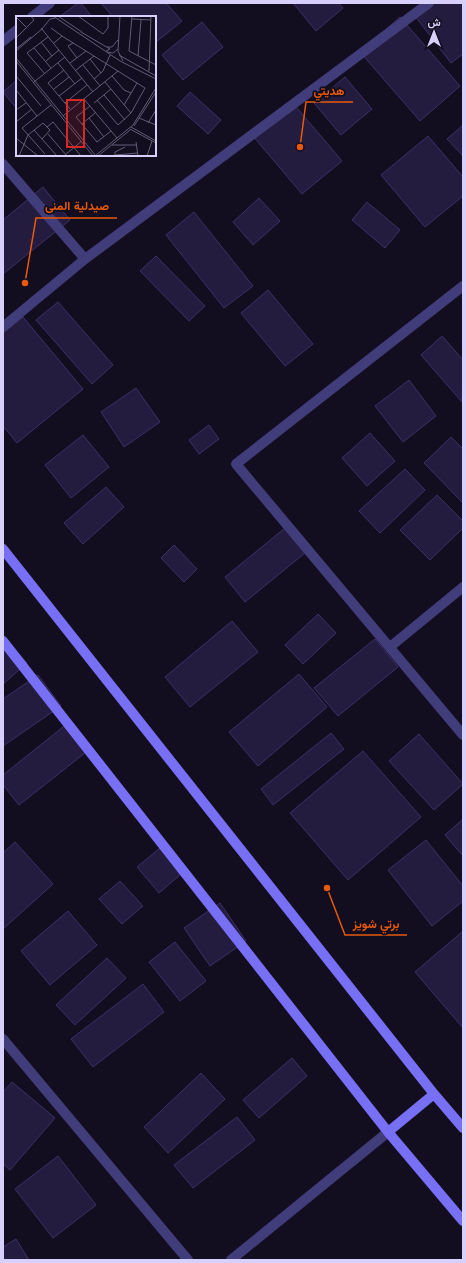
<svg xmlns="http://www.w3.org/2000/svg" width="466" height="1263" viewBox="0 0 466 1263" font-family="Mulish,Vazirmatn,sans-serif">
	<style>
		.building { fill: #241c3f; stroke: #3d3069 }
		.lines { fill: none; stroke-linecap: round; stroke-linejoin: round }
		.street { stroke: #413d7b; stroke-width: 10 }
		.secondary { stroke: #776ff4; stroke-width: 10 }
		.inset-road { fill: none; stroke: #615c77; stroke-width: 1 }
		.view { fill: #d62828; fill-opacity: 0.15; stroke: #d62828; stroke-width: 2 }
		.inset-edge { fill: none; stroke: #d7d0fb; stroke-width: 2 }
		.leader { fill: none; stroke: #e8590c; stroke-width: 1.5 }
		.callout-dot { fill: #e8590c; stroke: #120e1f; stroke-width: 1.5 }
		.callout-label { font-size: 12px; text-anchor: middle; font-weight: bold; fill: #e8590c; stroke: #120e1f; stroke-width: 3.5; stroke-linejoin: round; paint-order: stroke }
	</style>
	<rect width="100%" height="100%" fill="#120e1f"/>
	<path class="building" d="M78,3H81L92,17H59Z
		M101,3H166L182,21L155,43V17H113Z
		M293,3H338L343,8L316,31Z
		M433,3H463V54L451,63L415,16Z
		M400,17L460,86L420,121L360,52Z
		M202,22L223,47L183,80L162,55Z
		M345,77L372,109L341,135L314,103Z
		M17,80V109L3,92Z
		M190,92L221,120L208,134L177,106Z
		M292,102L342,161L302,194L252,135Z
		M463,125V156L447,139Z
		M428,136L463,177V196L425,227L381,175Z
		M43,187L70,220L3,274V220Z
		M259,198L280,221L253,245L233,222Z
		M367,202L400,230L385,248L352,220Z
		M194,212L253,286L224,308L166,235Z
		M156,256L205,306L189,321L140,271Z
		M268,290L313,344L285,366L241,313Z
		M58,302L113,365L92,384L36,320Z
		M23,317L83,389L17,443L3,426V333Z
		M442,336L463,360L462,402L421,355Z
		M409,380L436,416L403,442L375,406Z
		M136,388L160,422L124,447L101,412Z
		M209,425L219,439L199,454L189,440Z
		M370,433L395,461L367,486L342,458Z
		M83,435L109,467L71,498L45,465Z
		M451,437L463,449V503L424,463Z
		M405,469L425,490L380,533L359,511Z
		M106,487L124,507L83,544L64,523Z
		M437,495L463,521V528L430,560L400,530Z
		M285,528L305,553L245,602L225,577Z
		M174,545L197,569L184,582L161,558Z
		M318,614L336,633L303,664L285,645Z
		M232,621L258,652L190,707L165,677Z
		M3,637L27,663L3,684Z
		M375,639L398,667L338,716L314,688Z
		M299,674L327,707L258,766L229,732Z
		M38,675L61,706L3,746V699Z
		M68,723L90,749L19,805L3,785V775Z
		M331,733L344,749L273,805L261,789Z
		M419,734L463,784L434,810L389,761Z
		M363,751L421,817L348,880L290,813Z
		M463,819V856L445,835Z
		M426,840L463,886V901L432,926L388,870Z
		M15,842L53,884L3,929V853Z
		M160,848L181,874L159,893L137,867Z
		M120,881L143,906L122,924L99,899Z
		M220,903L246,941L210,966L184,928Z
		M68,911L97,945L50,985L21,951Z
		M463,931V1028L415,972Z
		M175,942L206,981L180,1001L149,962Z
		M107,958L126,978L75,1025L56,1005Z
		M143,984L164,1012L93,1067L71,1039Z
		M292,1058L307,1076L259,1118L243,1100Z
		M201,1073L225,1099L168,1153L144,1127Z
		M12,1082L55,1118L10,1170L3,1164V1092Z
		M237,1117L255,1140L193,1188L174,1165Z
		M58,1156L96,1205L53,1238L15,1189Z
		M16,1239L29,1260H3V1247Z"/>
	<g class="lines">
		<path class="street" d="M32,17L50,3
			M3,41L17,30
			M3,164L85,259
			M463,286L236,464L463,735
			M3,327L85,259L429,3
			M390,647L463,587
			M3,1039L188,1260
			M231,1260L388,1132"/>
		<path class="secondary" d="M3,549L434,1094L463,1128
			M3,641L388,1132L463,1221
			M388,1132L434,1094"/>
	</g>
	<g transform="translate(16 16)">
		<rect width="140" height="140" fill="#120e1f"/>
		<path class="inset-road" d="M37,0L104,45L140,63M42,0L66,16M62,0L87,18L92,12V0M104,0L102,35L107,45M116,0L113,35L140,49M0,1L11,12M116,3L135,4M25,12L77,76M35,12L46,20M65,16L94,33L90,35M0,22L18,4L15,0M25,26L36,40M38,27L46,20L129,72L115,97L102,109L81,84M57,27L52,30L61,42M91,31H96L102,24M18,32L35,52M0,33L15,21M0,35L26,13L34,3L39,2M91,36L97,37L102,33M103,39L140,60M122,40L125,4M0,42L80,140M74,43L85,57M0,45L77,140M30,45L43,34M42,47L59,68M54,47L70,35M67,49L84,70M48,54L32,67L54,93M60,54L78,40M133,55L135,0M29,58L11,37L32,21M0,60L25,90M96,60L108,74L115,77M78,63L87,55L94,39M18,66L49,41M89,66L115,97M38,73L53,61M0,74L21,100M88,79L109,104M43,80L66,62M68,83L101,122M49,87L71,69M78,87L95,73M108,89L121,67M74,90L60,101L81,126L95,115M0,94L10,87M47,100L102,55M73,102L88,121M123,102L140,109M0,106L16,93M132,107L140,94M66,108L80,96M118,110L140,76M31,111L37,106L65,140M115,111L140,125M114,113L140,127M18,114L41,140M32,118L51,140M0,122L22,140M120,126L122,140M96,129H120M29,138L6,112L35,89M50,138L66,125M99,139L122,137M3,140L12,119L27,107L34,114L26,123M79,140L117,109L140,72M82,140L114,114M99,140V136L109,131M131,140L136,125"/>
		<path class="view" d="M51,84H68V131H51Z"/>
		<rect width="140" height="140" class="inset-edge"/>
	</g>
	<path class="leader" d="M300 147L306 102H353M25 283L36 218H117M327 888L345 935H407"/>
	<g class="callout-dot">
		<circle cx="300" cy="147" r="4"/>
		<circle cx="25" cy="283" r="4"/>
		<circle cx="327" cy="888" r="4"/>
	</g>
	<g class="callout-label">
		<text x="329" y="95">هديتي</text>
		<text x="77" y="210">صيدلية المنى</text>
		<text x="376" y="928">برتي شويز</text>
	</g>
	<rect width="466" height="1263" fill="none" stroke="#d7d0fb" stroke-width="8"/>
	<g transform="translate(434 32)" stroke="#120e1f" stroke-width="3" paint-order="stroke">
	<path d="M0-3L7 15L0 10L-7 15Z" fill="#d7d0fb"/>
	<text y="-6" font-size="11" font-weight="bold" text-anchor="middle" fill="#d7d0fb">ش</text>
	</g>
</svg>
